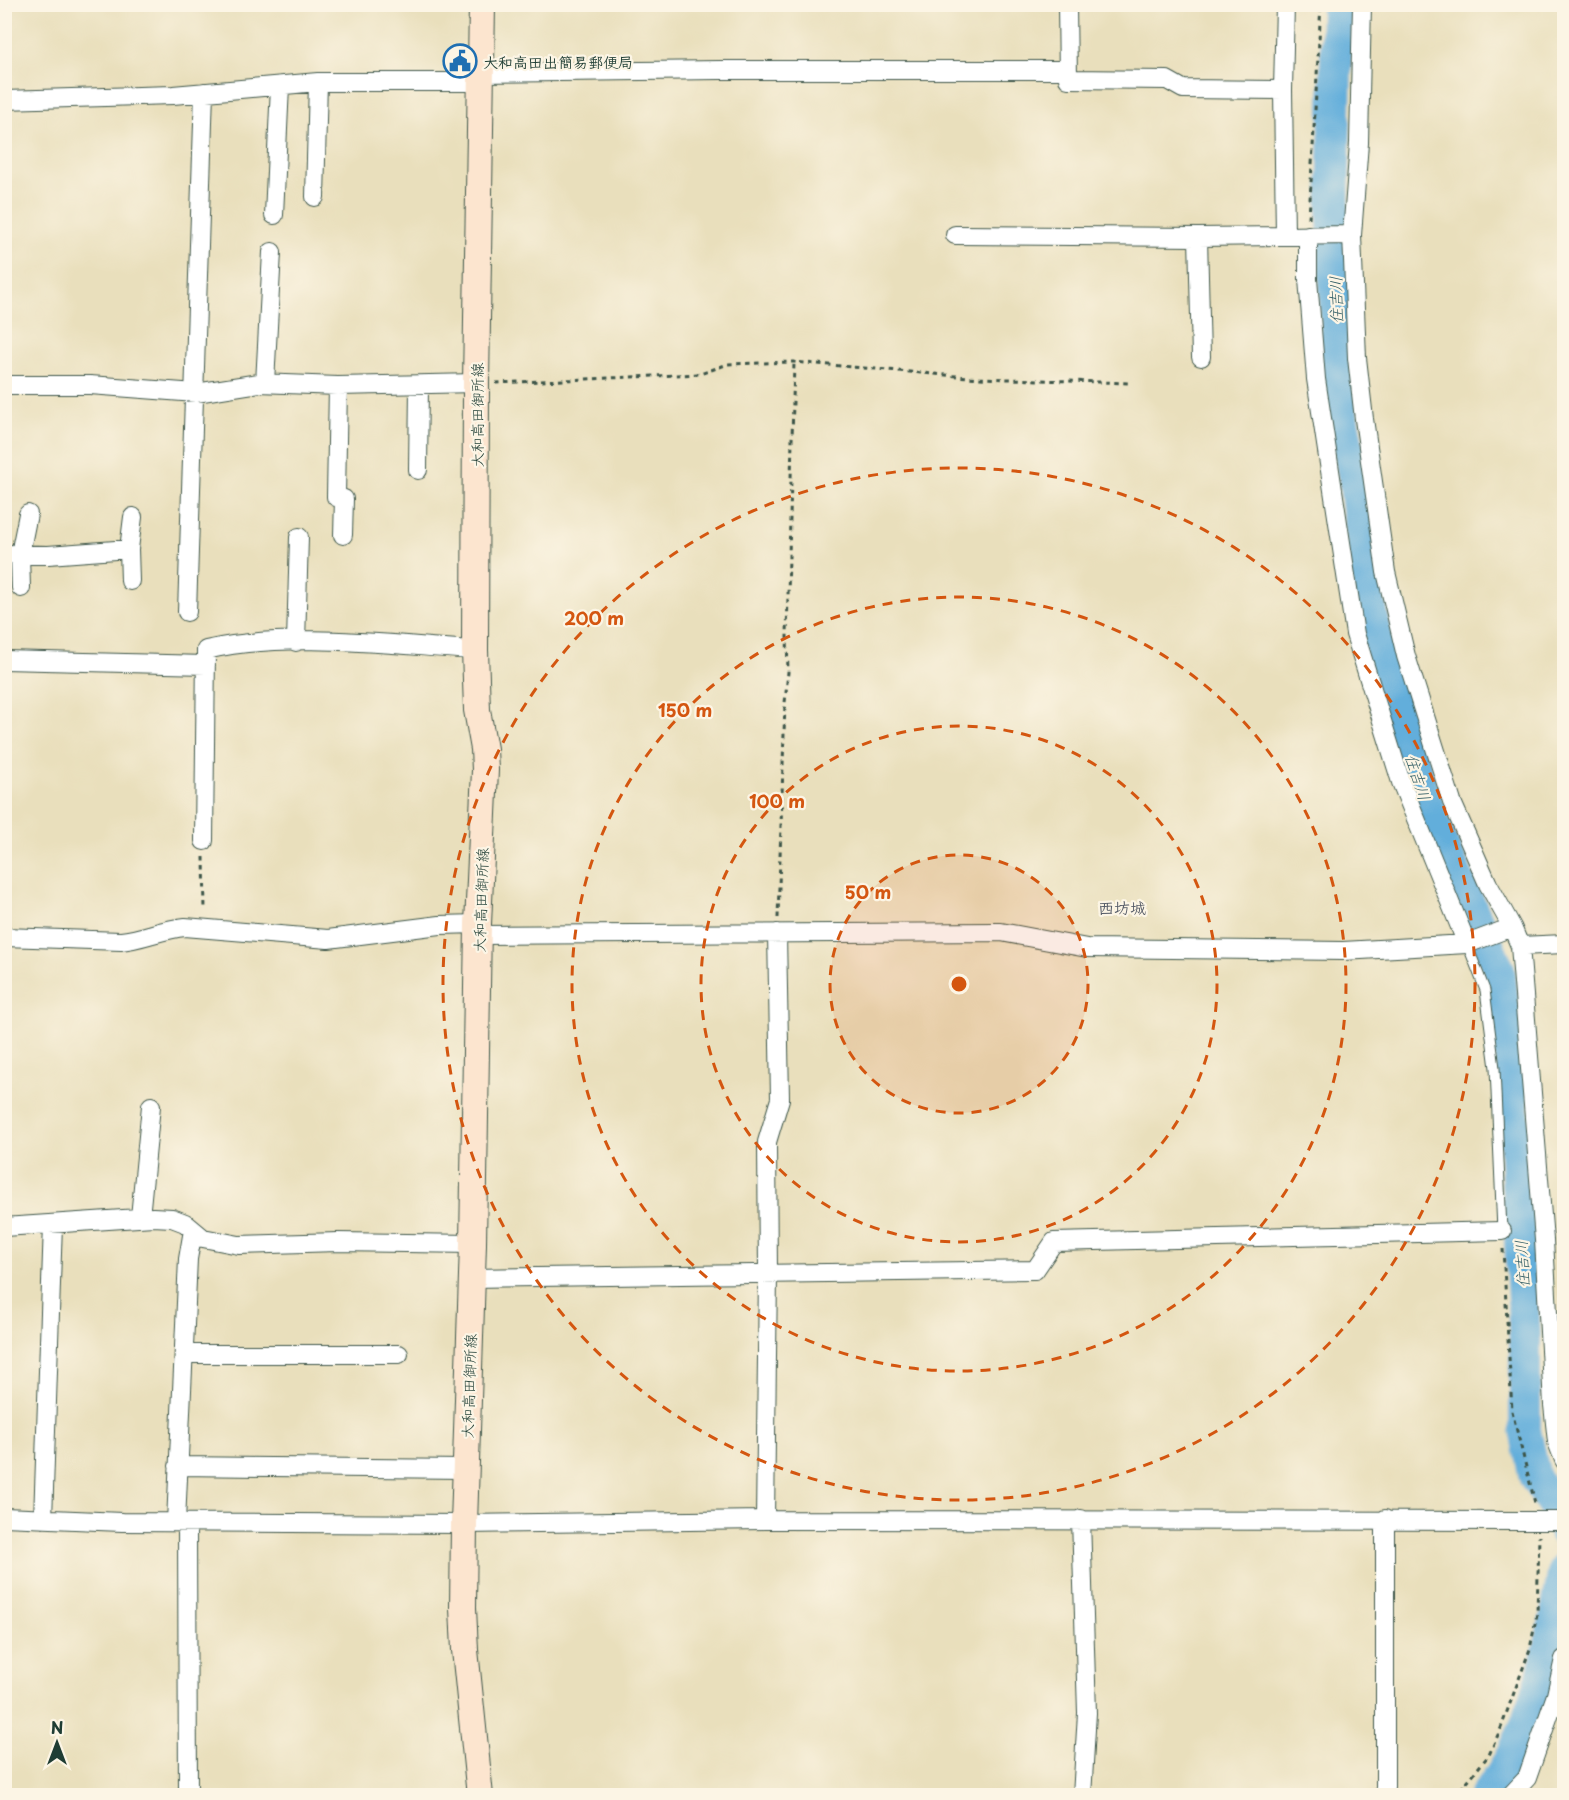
<svg xmlns="http://www.w3.org/2000/svg" width="1569" height="1800" viewBox="0 0 1569 1800" font-family="'Playpen Sans','Klee One',sans-serif">
	<style>
		.lines { fill: none; stroke-linecap: round; stroke-linejoin: round }
		.river { stroke: #62aedb; stroke-width: 32 }
		.lane-casing { stroke: #3d5548; stroke-width: 11 }
		.street-casing { stroke: #3d5548; stroke-width: 20 }
		.secondary-casing { stroke: #3d5548; stroke-width: 28 }
		.path { stroke: #3d5548; stroke-width: 3; stroke-dasharray: 4.5 4.5; stroke-linecap: butt }
		.lane { stroke: #fff; stroke-width: 9 }
		.street { stroke: #fff; stroke-width: 18 }
		.secondary { stroke: #fce5cf; stroke-width: 26 }
		.ring { fill: none; stroke: #d45610; stroke-width: 3; stroke-dasharray: 10 8 }
		.labels { text-anchor: middle; dominant-baseline: central; stroke-width: 4.5; stroke-linejoin: round; paint-order: stroke }
		.poi-label { font-size: 15px; font-weight: bold; fill: #1f3d34; stroke: #fcf5e5; text-anchor: start }
		.street-label { font-size: 15px; fill: #1f3d34; stroke: #fcf5e5 }
		.water-label { font-size: 16px; font-style: italic; fill: #335f66; stroke: #fcf5e5 }
		.neighbourhood-label { font-size: 16px; font-weight: bold; fill: #565c68; stroke: #fcf5e5 }
		.centre { fill: #d45610; stroke: #fcf5e5; stroke-width: 3 }
		.ring-label { font-size: 18px; text-anchor: middle; font-weight: bold; fill: #d45610; stroke: #fcf5e5; stroke-width: 4.5; stroke-linejoin: round; paint-order: stroke }
	</style>
	<rect width="100%" height="100%" fill="#fcf5e5"/>
	<filter id="ink" filterUnits="userSpaceOnUse"><feTurbulence type="fractalNoise" baseFrequency=".0167" numOctaves="2"/><feDisplacementMap in="SourceGraphic" scale="12" xChannelSelector="R" yChannelSelector="G"/><feConvolveMatrix kernelMatrix="1 2 1 2 8 2 1 2 1" color-interpolation-filters="sRGB"/></filter>
	<filter id="wash" filterUnits="userSpaceOnUse"><feTurbulence type="fractalNoise" baseFrequency=".008" numOctaves="4" result="noise"/><feDisplacementMap in="SourceGraphic" scale="24" xChannelSelector="R" yChannelSelector="G"/><feGaussianBlur stdDeviation="1.35" result="paint"/><feColorMatrix in="noise" values="0 0 0 0 0 0 0 0 0 0 0 0 0 0 0 0 0 1.4 0 .05"/><feComposite in="paint" operator="in"/></filter>
	<g filter="url(#wash)">
		<rect width="100%" height="100%" fill="#e9dfbc"/>
		<g class="lines">
			<path class="river" d="M1337,4L1333,219L1337,371L1343,421L1354,479L1370,603L1380,650L1396,709L1437,831L1499,969L1511,1058L1525,1341V1430L1535,1478L1559,1514L1564,1532
				M1485,1796C1536,1732 1551,1647 1564,1569"/>
		</g>
	</g>
	<g filter="url(#ink)">
		<g class="lines">
			<g class="lane-casing">
				<path id="lane" d="M1467,944L1485,990L1495,1068L1502,1231"/>
			</g>
			<g class="street-casing">
				<path id="street" d="M1067,4L1068,79L1167,80L1183,89L1283,90
					M1362,4L1359,143L1352,235L1357,358L1364,419L1386,572L1406,656L1452,802L1488,884L1512,927L1520,946L1544,1240L1553,1405L1557,1442L1564,1460
					M482,73L720,70H1068
					M4,100L173,95L318,82H482
					M315,197L318,82
					M274,215L280,86
					M955,235L1198,237L1352,235
					M1308,235V279L1316,379L1355,634L1401,782L1467,944
					M1285,236L1283,90L1285,4
					M1198,237L1201,357
					M265,383L272,252
					M4,385H90L196,393L259,383L338,386L476,383
					M338,386L336,497L344,499L343,535
					M418,470L419,385
					M4,554L48,555L129,549
					M130,581L129,549L133,517
					M21,588L20,554L28,514
					M187,612L204,92
					M296,642L299,537
					M4,660L206,665
					M204,841L206,650C287,631 391,645 475,650
					M478,935L1001,932L1087,948L1343,951L1467,944L1512,927
					M4,937L121,941C143,939 162,929 185,927L328,939L440,925L478,924
					M1520,946L1564,944
					M140,1217L151,1106
					M4,1227L153,1217L172,1218L185,1223L203,1238L239,1245L338,1242L473,1244
					M472,1278L1035,1270L1054,1242L1502,1231
					M184,1354H399
					M178,1466L465,1469
					M4,1517L122,1522L464,1524L765,1520L1564,1521
					M43,1519L53,1224
					M1081,1519L1087,1713L1082,1796
					M1385,1519V1787
					M765,1520L768,1274L767,1142L780,1099L777,933
					M176,1522L188,1259L193,1230
					M187,1523L188,1796
					M1510,1796L1527,1778L1556,1695L1564,1659"/>
			</g>
			<g class="secondary-casing">
				<path id="secondary" d="M480,1796L465,1650L463,1608L464,1524L473,1244L478,924L485,770L484,749L477,710L475,650L476,383L482,4"/>
			</g>
			<path class="path" d="M1309,218L1321,4
				M496,383L700,374L728,364L794,362L980,378L1130,383
				M204,857L205,911
				M778,918L785,703L788,672L787,635L794,362
				M1503,1249L1512,1411L1535,1503
				M1455,1796L1489,1755L1501,1728L1530,1649L1537,1614L1539,1536"/>
			<use href="#lane" class="lane"/>
			<use href="#street" class="street"/>
			<use href="#secondary" class="secondary"/>
		</g>
	</g>
	<circle cx="959" cy="984" r="129" fill="#d45610" fill-opacity=".12"/>
	<g class="ring">
		<circle cx="959" cy="984" r="129"/>
		<circle cx="959" cy="984" r="258"/>
		<circle cx="959" cy="984" r="387"/>
		<circle cx="959" cy="984" r="516"/>
	</g>
	<defs>
		<g id="civic-ring" transform="scale(1.725)"><circle r="9.5" fill="#fcf5e5" stroke="#1f6fb2" stroke-width="1.5"/><path d="M-.6-6.5H3V-4.5H.6V-3L4-1V1h2V6H-6V1h2V-1L-.6-3ZM-1.2 2.5V6h2.4V2.5Z" fill="#1f6fb2"/></g>
	</defs>
	<g fill-rule="evenodd">
		<use href="#civic-ring" x="460" y="61"/>
	</g>
	<g class="labels">
		<g class="poi-label">
			<text x="483" y="61">大和高田出簡易郵便局</text>
		</g>
		<g class="street-label">
			<text transform="translate(476 415) rotate(-90)">大和高田御所線</text>
			<text transform="translate(480 900) rotate(-88)">大和高田御所線</text>
			<text transform="translate(468 1386) rotate(-88)">大和高田御所線</text>
		</g>
		<g class="water-label">
			<text transform="translate(1335 300) rotate(-91)">住吉川</text>
			<text transform="translate(1419 777) rotate(72)">住吉川</text>
			<text transform="translate(1521 1264) rotate(-93)">住吉川</text>
		</g>
		<g class="neighbourhood-label">
			<text x="1122" y="907">西坊城</text>
		</g>
	</g>
	<circle cx="959" cy="984" r="9" class="centre"/>
	<g class="ring-label">
		<text x="594" y="625">200 m</text>
		<text x="685" y="717">150 m</text>
		<text x="777" y="808">100 m</text>
		<text x="868" y="899">50 m</text>
	</g>
	<rect width="1569" height="1800" fill="none" stroke="#fcf5e5" stroke-width="24"/>
	<g transform="translate(57 1743)" stroke="#fcf5e5" stroke-width="4.5" paint-order="stroke">
	<path d="M0-4.5L10 22L0 15L-10 22Z" fill="#1f3d34"/>
	<text y="-9" font-size="16" font-weight="bold" text-anchor="middle" fill="#1f3d34">N</text>
	</g>
</svg>
